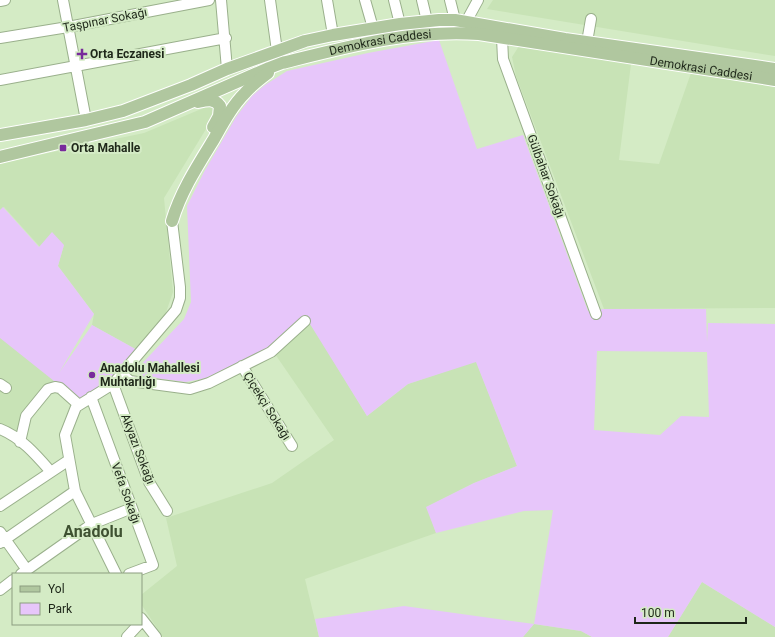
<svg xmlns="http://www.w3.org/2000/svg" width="775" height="637" viewBox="0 0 775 637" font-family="Roboto,sans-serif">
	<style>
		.built { fill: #c8e3b6 }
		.green { fill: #e7c6fa; fill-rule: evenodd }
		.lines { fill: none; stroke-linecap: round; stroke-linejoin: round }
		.minor-casing { stroke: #9ab08c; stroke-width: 12 }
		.major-casing { stroke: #fff; stroke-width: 14 }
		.minor { stroke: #fff; stroke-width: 10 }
		.major { stroke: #b0c79f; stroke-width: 12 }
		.poi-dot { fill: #782a9b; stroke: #d4ebc5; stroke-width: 1.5 }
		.labels { text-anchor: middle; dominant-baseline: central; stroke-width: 4; stroke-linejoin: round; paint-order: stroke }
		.street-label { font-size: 12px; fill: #1e2719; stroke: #d4ebc5 }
		.poi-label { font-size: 12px; font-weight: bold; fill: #1e2719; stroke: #d4ebc5; text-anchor: start }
		.district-label { font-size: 16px; font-weight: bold; fill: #3e5131; stroke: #d4ebc5 }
	</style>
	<rect width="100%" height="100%" fill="#d4ebc5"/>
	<path class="built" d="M493,0H775V56L487,9Z
		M519,46L631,64L619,160L659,164L691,73L775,87V308L604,309L516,76L512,57Z
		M213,104L217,111L164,198L173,292L164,318L139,351L92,325L94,314L58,266L64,245L40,247L4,207L0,210V163L144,133Z
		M310,322L367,416L408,384L476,361L517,466L474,483L427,507L436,533L305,579L319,637H163L141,604V595L177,566L166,518L272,483L334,440L275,354Z
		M0,336L54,380L19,434L0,424Z
		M702,582L775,627V637H668Z
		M534,624L581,631L592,637H523Z"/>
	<path class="green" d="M439,40L477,149L523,135L588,311L604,309H706L707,342L708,323L775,324V627L702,582L668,637H592L581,631L534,624L523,637H319L315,619L404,606L534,624L553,510L524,511L436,533L426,507L474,483L517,466L476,362L408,384L367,416L305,316L268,348L206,378L186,382L140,376L135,371L184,319L191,302L187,206L204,172L236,117L252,96L265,85L287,71L368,53ZM597,351L707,352L709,417L681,416L660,435L594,430Z
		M3,207L39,247L52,232L64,245L58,266L94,314L59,373L92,325L139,351L110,382L80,400L54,381L0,338V210Z"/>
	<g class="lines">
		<g class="minor-casing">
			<path id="minor" d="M63,0L86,120
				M221,0L227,69
				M270,0L277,51
				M327,0L333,35
				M365,0L373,28
				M394,0L400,24
				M422,0L427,21
				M450,0L455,20
				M0,1L5,0
				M466,22L478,0
				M0,38L68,27L209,0
				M502,38L503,59L596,314
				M587,42L591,19
				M0,80L226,38
				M242,366L292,446
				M122,374L130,381L190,389L209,383L271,352L305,321
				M0,384L6,388
				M113,384L149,482L167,511
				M91,397L153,565L129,574
				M0,429C21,437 37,456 51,472
				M20,442L26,416L48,389L55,387L60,388L79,405
				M0,506L69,460
				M0,532L27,570
				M0,543L75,491
				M21,574L92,524L132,508
				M116,574L75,491L65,435L76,407L113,384L176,310L180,298V287L172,221
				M0,590L13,580
				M141,618L156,637
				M127,637L139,624"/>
		</g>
		<g class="major-casing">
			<g id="major">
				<path d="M198,102C207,100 214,98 220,106L219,116L213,127"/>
				<path d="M0,135L86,120L123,111L191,85L227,69L305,41L333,35L400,24L439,20H455L565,39L775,69"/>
				<path id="s1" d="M0,157L145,122L269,68L282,63C346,47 412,29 479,34L775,80"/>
				<path d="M172,221C181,191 198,165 214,139C223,123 232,106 245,93C252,85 260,79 268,73"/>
			</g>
		</g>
		<use href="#minor" class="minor"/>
		<use href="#major" class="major"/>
	</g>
	<g class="poi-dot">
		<path d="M80 48h4v4h4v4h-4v4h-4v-4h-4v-4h4z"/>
		<rect x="59" y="144" width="8" height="8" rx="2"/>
		<circle cx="92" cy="375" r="4"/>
	</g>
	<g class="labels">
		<g class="street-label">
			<text transform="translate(105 20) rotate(-11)">Taşpınar Sokağı</text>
			<text stroke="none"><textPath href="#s1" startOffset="399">Demokrasi Caddesi</textPath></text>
			<text stroke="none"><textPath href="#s1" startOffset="723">Demokrasi Caddesi</textPath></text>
			<text transform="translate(546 176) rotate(70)">Gülbahar Sokağı</text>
			<text transform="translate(267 406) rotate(58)">Çiçekçi Sokağı</text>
			<text transform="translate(138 449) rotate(69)">Akyazı Sokağı</text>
			<text transform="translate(126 493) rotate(70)">Vefa Sokağı</text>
		</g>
		<g class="poi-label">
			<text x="90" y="54">Orta Eczanesi</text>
			<text x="71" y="148">Orta Mahalle</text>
			<text x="100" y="368">Anadolu Mahallesi<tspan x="100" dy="14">Muhtarlığı</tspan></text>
		</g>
		<g class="district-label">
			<text x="93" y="531">Anadolu</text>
		</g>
	</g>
	<rect x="12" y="573" width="130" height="52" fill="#d4ebc5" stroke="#8b9d80"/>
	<rect x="20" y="586" width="20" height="6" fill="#b0c79f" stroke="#8b9d80"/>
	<text x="48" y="593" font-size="12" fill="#1e2719">Yol</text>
	<rect x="20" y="603" width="20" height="12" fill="#e7c6fa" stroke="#8b9d80"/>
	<text x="48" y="613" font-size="12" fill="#1e2719">Park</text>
	<path d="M635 617v6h111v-6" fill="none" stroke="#1e2719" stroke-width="2"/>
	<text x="641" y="617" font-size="12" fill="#1e2719" stroke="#d4ebc5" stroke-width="3" paint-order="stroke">100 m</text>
</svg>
